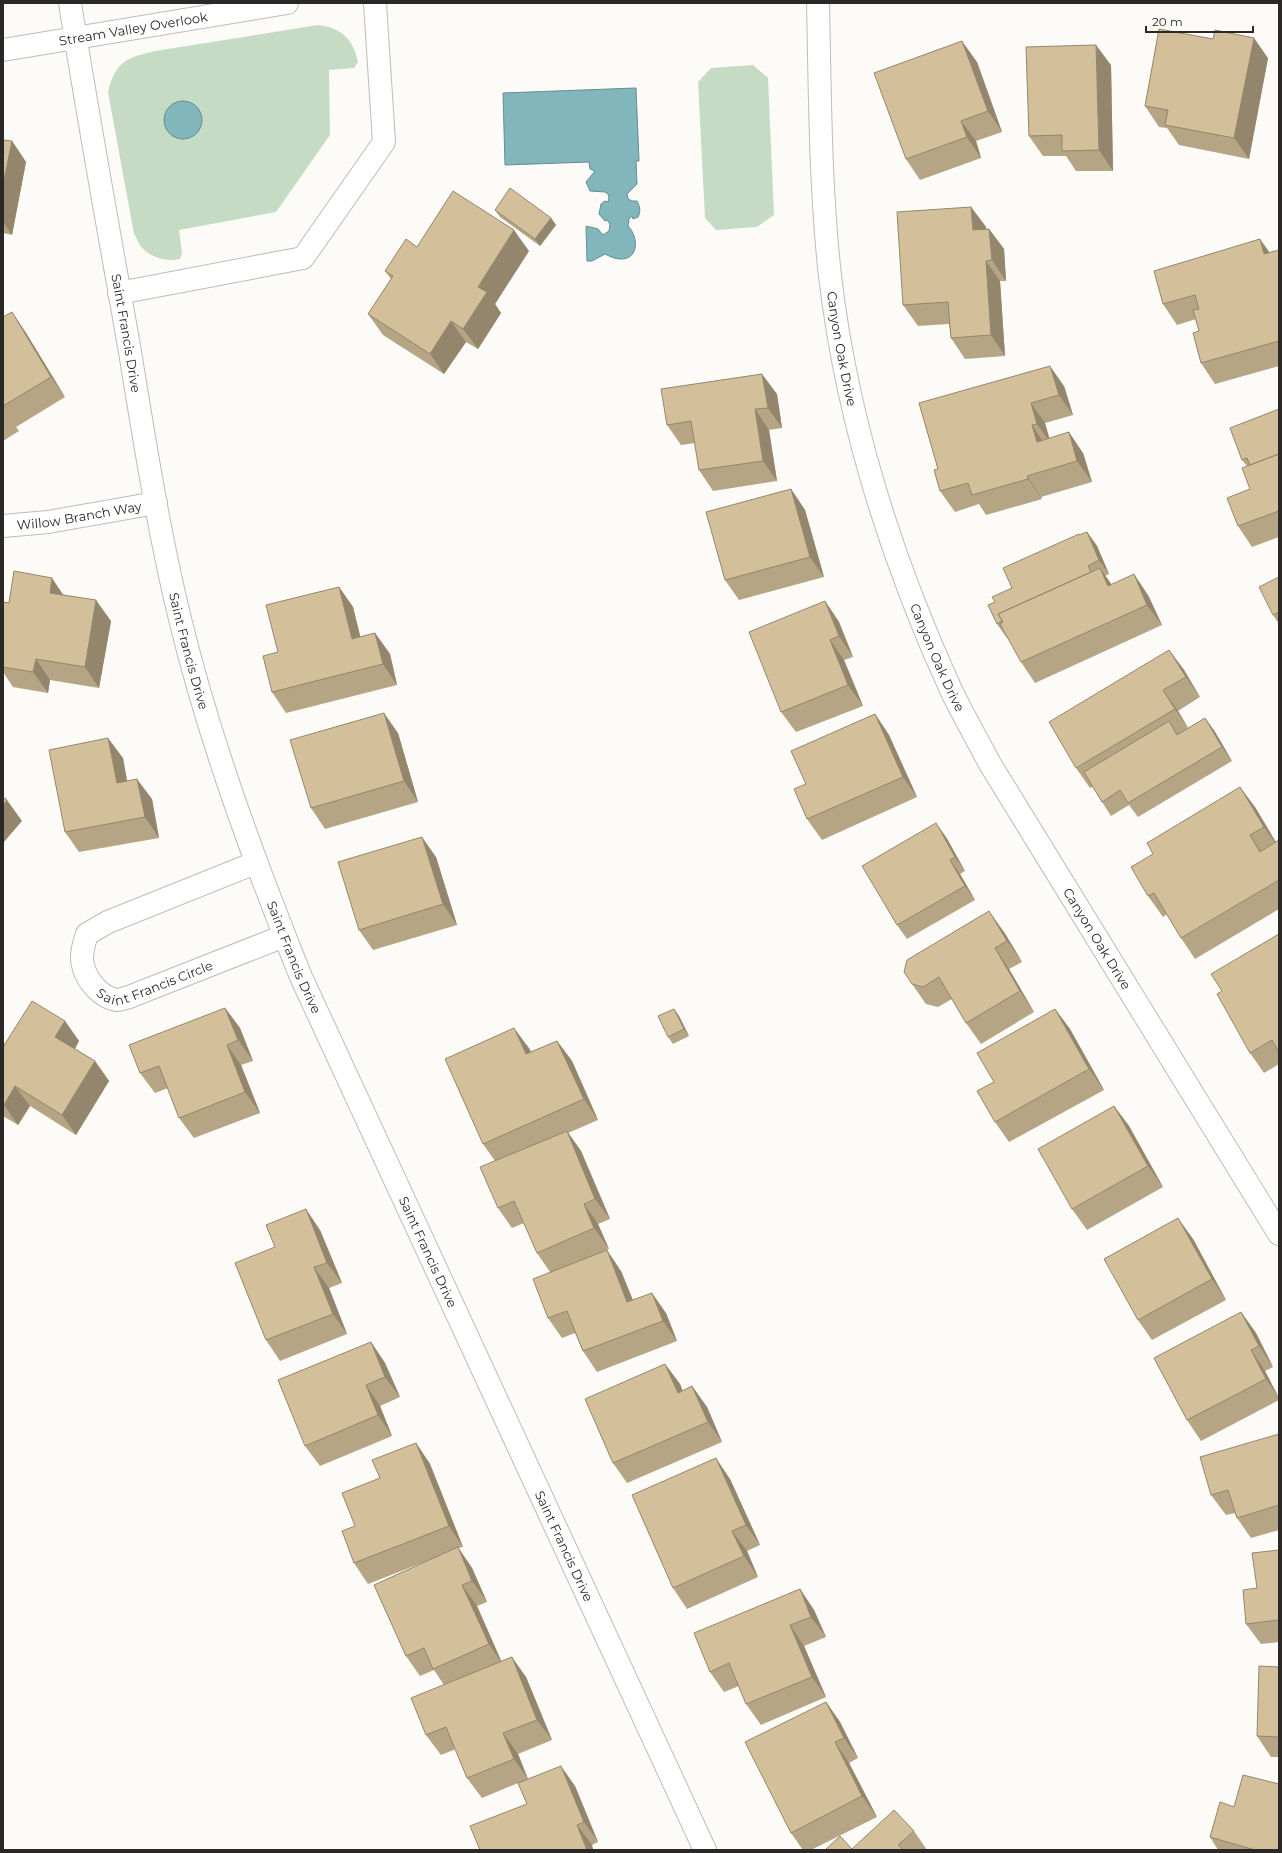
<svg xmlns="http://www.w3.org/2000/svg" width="1282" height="1853" viewBox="0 0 1282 1853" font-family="Montserrat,sans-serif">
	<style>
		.green { fill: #c6dbc4 }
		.water { fill: #81b6bc; stroke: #678c8f }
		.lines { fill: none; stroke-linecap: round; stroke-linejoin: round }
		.minor-casing { stroke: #bdbcb8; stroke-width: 24 }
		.minor { stroke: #fff; stroke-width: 22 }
		.wall { fill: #b5a584 }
		.shaded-wall { fill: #94866c }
		.building { fill: #d3c09a; stroke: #94866c }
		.labels { text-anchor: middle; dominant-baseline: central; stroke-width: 3; stroke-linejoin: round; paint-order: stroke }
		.street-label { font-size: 13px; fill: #2a2927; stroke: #fcfbf7 }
	</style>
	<rect width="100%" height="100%" fill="#fcfbf7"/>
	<path class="green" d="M318,25C342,28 353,39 358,62L354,68L329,70L330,135L276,212L179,230L182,253L180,259C167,262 152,258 142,248C139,245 137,238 134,234L108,92C116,61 126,58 155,51Z
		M753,65L768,78L774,215L757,227L716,230L705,218L698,82L711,68Z"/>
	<path class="water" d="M636,88L639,161H636L637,184L627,194L628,199L632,201H637C640,207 641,211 638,217L633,219L632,216L629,219L628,226C639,237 639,260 620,259C615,259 609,256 605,254L592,261H587L586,226L598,229L603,235L609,231L610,224L607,220L605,221L599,214L601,204L605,201L608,202L609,198L608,194L605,192L590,191L586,182L595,171L590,169L589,162L505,165L503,93Z
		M164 120a19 19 0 1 1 38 0a19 19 0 1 1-38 0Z"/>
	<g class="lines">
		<g class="minor-casing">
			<g id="minor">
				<path id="s1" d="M70,3C88,118 109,232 129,346C144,437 158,529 180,619C210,742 254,860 301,977L705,1850"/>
				<path id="s2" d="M818,3C820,94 820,186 830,276C847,420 891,559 951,690C963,715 977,739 990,764L1279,1234"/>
				<path id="s3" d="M3,50L287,3"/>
				<path d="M119,293L303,258L384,142L375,3"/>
				<path id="s4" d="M3,526L48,522L156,503"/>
				<path id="s5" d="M255,863L108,922L87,934C84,944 80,955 83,965C86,980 101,998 117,1000C120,1000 125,998 129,997L284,936"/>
			</g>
		</g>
		<use href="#minor" class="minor"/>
	</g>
	<path class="wall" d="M1268,58L1249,159L1179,145L1167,128L1159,127L1145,106Z
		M977,62L1002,132L976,141L981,158L920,180L906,159Z
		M1111,65L1113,171H1076L1066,156H1043L1029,136Z
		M3,140L12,141L26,162L12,235L3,233Z
		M971,207L986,227V229H989L1004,249L1006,281H1000L1005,356L965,359L951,338L949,324L918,326L903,305Z
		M495,210L551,218L556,225L540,246L500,217Z
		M417,247L529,251L495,304L501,313L478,349L466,342L444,374L383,335L368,314L391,279L385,271Z
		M1279,250V366L1215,384L1201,363L1199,331L1196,319L1177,325L1163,304L1270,253Z
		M12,312L26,333L65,397L16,427L19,431L3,441V317Z
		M1064,386L1073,415L1045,423L1049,438L1083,453L1092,482L1041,497L1042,499L986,515L979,504L955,512L940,491L938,469L919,403Z
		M777,394L782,428L769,430L777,481L713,491L699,470L695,443L681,445L667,425Z
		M1279,409V537L1252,547L1238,526L1250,489L1247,466L1242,460Z
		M791,489L805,510L824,577L739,600L725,580Z
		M1087,532L1097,546L1109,574L1105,576L1111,584L1148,595L1162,625L1035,683L1021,662L1008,637L1007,638L997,624L995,602L1080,535Z
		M1279,577V624L1273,615Z
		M339,587L353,607L360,637L375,633L390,654L397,685L286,713L272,692L278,652Z
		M64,595L111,621L99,688L50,680L48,693L13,687L3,672V602L9,603Z
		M825,601L839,622L853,657L844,660L863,706L796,732L781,712Z
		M1169,650L1184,670L1200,697L1178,711L1188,728L1205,718L1215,732L1232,761L1138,817L1129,805L1111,816L1102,802L1093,787L1090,788L1076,768Z
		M875,714L889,735L917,797L822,840L807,819L806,784Z
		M398,733L418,802L325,829L311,808Z
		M123,758L127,781L152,799L159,838L79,852L65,832Z
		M1255,807L1276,842L1279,840V909L1195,959L1181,938L1167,914L1163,917L1148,896Z
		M946,837L965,871L960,874L975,900L907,939L897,925Z
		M436,857L457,925L373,950L359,930Z
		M1004,932L1022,962L1009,969L1034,1012L981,1044L966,1023L952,999L938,1007L926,1004L912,984Z
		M1279,934V1064L1264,1073L1250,1053L1222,991Z
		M225,1008L240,1028L253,1061L241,1065L260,1113L194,1138L179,1118L168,1088L155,1093L140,1073Z
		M674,1009L679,1016L689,1036L673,1044L668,1037Z
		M1055,1009L1070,1029L1104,1090L1009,1142L995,1122Z
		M65,1021L79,1041L75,1049L95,1061L109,1081L76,1135L30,1106L18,1125L3,1116V1047Z
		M557,1041L572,1061L598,1120L568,1133L581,1151L610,1219L598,1224L609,1249L588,1258L621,1271L633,1300L666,1313L677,1341L597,1372L583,1351L575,1333L562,1338L548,1318L550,1272L537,1253L524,1223L512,1228L498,1208L495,1161L483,1144L529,1048L531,1052Z
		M1114,1106L1129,1126L1163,1187L1087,1230L1072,1209Z
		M320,1230L342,1283L329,1288L347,1334L280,1361L266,1340L275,1247Z
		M1193,1239L1226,1300L1152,1340L1138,1320Z
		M1241,1312L1256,1333L1273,1367L1265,1371L1279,1398V1400L1201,1441L1187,1420Z
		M371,1342L385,1363L400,1397L380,1406L392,1436L320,1466L305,1446Z
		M665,1364L680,1384L682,1391L692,1386L707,1407L722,1442L627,1483L613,1463Z
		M1279,1434V1530L1251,1538L1237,1518L1235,1513L1226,1515L1211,1495Z
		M416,1443L430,1464L463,1547L458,1548L472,1568L487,1602L477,1606L501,1661L526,1677L552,1740L518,1754L528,1779L575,1786L598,1842L592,1845L593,1850H480L527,1804L518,1783L482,1798L467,1778L456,1749L441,1755L426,1735L444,1685L434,1670L420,1676L406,1656L432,1559L368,1584L354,1563L355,1526L380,1478Z
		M730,1479L760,1545L747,1551L758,1577L687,1609L673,1588Z
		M1279,1550V1642L1261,1644L1246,1624L1257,1588Z
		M800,1589L814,1610L826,1637L804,1646L826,1697L761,1725L746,1704L739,1686L724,1692L710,1672Z
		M1279,1667V1757H1271L1257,1736Z
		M826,1702L840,1722L858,1758L849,1763L877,1817L811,1850H803L791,1833Z
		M1234,1807L1279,1850H1218L1210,1837Z
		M914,1831L927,1850H825L852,1849Z"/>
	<path class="shaded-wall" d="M1254,38L1268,58L1249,159L1234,138Z
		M962,41L977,62L1002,132L988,111Z
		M1096,45L1111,65L1113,171L1099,150Z
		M961,121L976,141L981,158L967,137Z
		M12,141L26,162L12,235L3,222V185Z
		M971,207L986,227L987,251L973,230Z
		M551,218L556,225L540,246L535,239Z
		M989,229L1004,249L1006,281L992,260Z
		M514,230L529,251L495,304L501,313L478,349L463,329L478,287Z
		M1260,239L1275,260L1264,254Z
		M986,261L1000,281L1005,356L991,335Z
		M12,312L26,333L65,397L51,377Z
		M451,321L466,342L444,374L430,354Z
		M1050,366L1064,386L1073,415L1059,395Z
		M762,374L777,394L782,428L768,408Z
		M1031,403L1045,423L1051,444L1037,424Z
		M755,409L769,430L777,481L763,461Z
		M1032,425L1046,446L1037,442Z
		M1069,432L1083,453L1092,482L1077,461Z
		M1027,476L1041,497L1042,499L1028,479Z
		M791,489L805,510L824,577L810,557Z
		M1087,532L1097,546L1109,574L1099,560Z
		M1100,568L1114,588L1108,586Z
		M1134,574L1148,595L1162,625L1147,605Z
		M52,578L66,599L50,593Z
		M339,587L353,607L366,659L352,639Z
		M96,600L111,621L99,688L85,667Z
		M825,601L839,622L853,657L839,636Z
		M375,633L390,654L397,685L383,664Z
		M830,640L844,660L863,706L848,685Z
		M1169,650L1184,670L1200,697L1186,677Z
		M36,659L50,680L48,693L33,672Z
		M1163,690L1178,711L1189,729L1175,709Z
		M384,713L398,733L418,802L404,781Z
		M875,714L889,735L917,797L903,777Z
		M1205,718L1215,732L1232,761L1222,747Z
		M108,738L123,758L131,803L117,783Z
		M137,779L152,799L159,838L145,817Z
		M1240,787L1255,807L1279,848L1264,827Z
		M7,800L22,821L3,843V806Z
		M936,823L946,837L965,871L955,857Z
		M1250,835L1264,856L1260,852Z
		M422,837L436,857L457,925L443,904Z
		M950,860L960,874L975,900L965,886Z
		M989,911L1004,932L1022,962L1007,941Z
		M995,948L1009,969L1034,1012L1020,991Z
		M225,1008L240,1028L253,1061L238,1040Z
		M674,1009L679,1016L689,1036L684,1029Z
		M1055,1009L1070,1029L1104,1090L1089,1069Z
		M65,1021L79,1041L70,1057L55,1037Z
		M514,1028L529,1048L541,1075L526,1054Z
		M557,1041L572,1061L598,1120L584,1099Z
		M227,1045L241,1065L260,1113L245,1092Z
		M95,1061L109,1081L76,1135L62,1115Z
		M15,1086L30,1106L18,1125L4,1105Z
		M1114,1106L1129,1126L1163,1187L1148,1166Z
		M567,1131L581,1151L610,1219L595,1199Z
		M584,1204L598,1224L609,1249L594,1228Z
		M306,1209L320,1230L342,1283L327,1263Z
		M1178,1218L1193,1239L1226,1300L1212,1279Z
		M607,1250L621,1271L642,1323L627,1302Z
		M314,1267L329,1288L347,1334L333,1314Z
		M652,1293L666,1313L677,1341L663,1321Z
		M1241,1312L1256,1333L1273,1367L1259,1346Z
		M371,1342L385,1363L400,1397L385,1377Z
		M1251,1350L1265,1371L1279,1398L1266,1379Z
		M665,1364L680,1384L692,1413L678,1393Z
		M366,1385L380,1406L392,1436L378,1415Z
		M692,1386L707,1407L722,1442L708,1422Z
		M416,1443L430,1464L463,1547L449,1526Z
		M716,1458L730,1479L760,1545L746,1525Z
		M732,1531L747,1551L758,1577L744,1556Z
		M458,1547L472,1568L487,1602L472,1581Z
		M462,1585L477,1606L503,1665L489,1644Z
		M800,1589L814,1610L826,1637L811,1617Z
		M790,1625L804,1646L826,1697L812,1677Z
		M512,1657L526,1677L552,1740L537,1720Z
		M826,1702L840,1722L858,1758L844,1738Z
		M503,1733L518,1754L528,1779L514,1759Z
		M835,1742L849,1763L877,1817L862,1796Z
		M561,1766L575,1786L598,1842L584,1822Z
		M577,1825L592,1845L593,1850H587Z"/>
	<path class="building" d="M1159,29L1213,39L1215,30L1254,38L1234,138L1165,125L1168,110L1145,106Z
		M962,41L988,111L961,121L967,137L906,159L874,73Z
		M1096,45L1099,150L1062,151V135L1029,136L1026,47Z
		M3,140L12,141L3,185Z
		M510,188L551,218L535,239L495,210Z
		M453,191L514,230L478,287L487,292L463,329L451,321L430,354L368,314L393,276L385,271L406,239L417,247Z
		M971,207L973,230L989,229L992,260L986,261L991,335L951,338L948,302L903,305L897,212Z
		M1260,239L1264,254L1279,250V341L1201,363L1193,333L1199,331L1193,310L1199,309L1195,295L1163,304L1154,271Z
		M12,312L51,377L3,406V317Z
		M1050,366L1059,395L1031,403L1037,424L1032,425L1037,442L1069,432L1077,461L1027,476L1028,479L972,495L968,483L940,491L934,470L938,469L919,403Z
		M762,374L768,408L755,409L763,461L699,470L691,421L667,425L661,389Z
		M1279,409V454L1250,465L1247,458L1242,460L1230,428Z
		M1279,454V511L1238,526L1227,498L1250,489L1242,468Z
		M791,489L810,557L725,580L706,512Z
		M1087,532L1099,560L1088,566L1091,572L998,614L1002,621L997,624L988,605L995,602L992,597L1012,588L1003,568L1079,534V535Z
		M1100,568L1108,586L1134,574L1147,605L1021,662L1000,624L1003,622L998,614Z
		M14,571L52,578L50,593L96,600L85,667L36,659L33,672L3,667V602L9,603Z
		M1279,577V612L1273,615L1259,587Z
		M339,587L352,639L375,633L383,664L272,692L263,656L278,652L266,605Z
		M825,601L839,636L830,640L848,685L781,712L749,632Z
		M1169,650L1186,677L1163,690L1175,709L1076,768L1049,722Z
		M384,713L404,781L311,808L290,740Z
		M875,714L903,777L807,819L794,789L806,784L791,751Z
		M1205,718L1222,747L1128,803L1120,790L1102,802L1084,772L1169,721L1177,735Z
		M108,738L117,783L137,779L145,817L65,832L49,750Z
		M1240,787L1264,827L1250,835L1260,852L1279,840V880L1181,938L1154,893L1148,896L1131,867L1153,854L1147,843Z
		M3,797L7,800L3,806Z
		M936,823L955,857L950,860L965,886L897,925L862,866Z
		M422,837L443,904L359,930L338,862Z
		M989,911L1007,941L995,948L1020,991L966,1023L939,977L923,987L912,984L904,972L907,960Z
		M1279,934V1052L1272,1040L1250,1053L1217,994L1222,991L1211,974Z
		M32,1001L65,1021L55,1037L95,1061L62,1115L15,1086L4,1105L3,1104V1047Z
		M225,1008L238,1040L227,1045L245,1092L179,1118L159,1066L140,1073L129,1045Z
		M674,1009L684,1029L668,1037L658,1016Z
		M1055,1009L1089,1069L995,1122L977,1091L994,1082L977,1053Z
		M514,1028L526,1054L557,1041L584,1099L483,1144L445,1059Z
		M1114,1106L1148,1166L1072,1209L1038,1149Z
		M567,1131L595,1199L584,1204L594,1228L537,1253L514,1201L498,1208L480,1167Z
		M306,1209L327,1263L314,1267L333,1314L266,1340L235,1263L275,1247L266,1225Z
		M1178,1218L1212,1279L1138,1320L1104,1259Z
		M607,1250L627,1302L652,1293L663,1321L583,1351L567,1311L548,1318L533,1279Z
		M1241,1312L1259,1346L1251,1350L1266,1379L1187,1420L1154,1358Z
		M371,1342L385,1377L366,1385L378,1415L305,1446L278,1380Z
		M665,1364L678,1393L692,1386L708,1422L613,1463L585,1399Z
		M1279,1434V1505L1237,1518L1228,1490L1211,1495L1200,1457Z
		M416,1443L449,1526L354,1563L342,1531L355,1526L342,1493L380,1478L372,1460Z
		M716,1458L746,1525L732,1531L744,1556L673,1588L632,1495Z
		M458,1547L472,1581L462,1585L489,1644L433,1669L424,1648L406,1656L374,1585Z
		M1279,1550V1620L1246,1624L1243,1590L1257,1588L1252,1553Z
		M800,1589L811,1617L790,1625L812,1677L746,1704L729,1663L710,1672L694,1633Z
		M512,1657L537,1720L503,1733L514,1759L467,1778L446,1727L426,1735L411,1698Z
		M1259,1666L1279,1667V1737L1257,1736Z
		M826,1702L844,1738L835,1742L862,1796L791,1833L745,1742Z
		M561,1766L584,1822L577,1825L587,1850H480L470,1826L527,1804L518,1783Z
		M1243,1775L1279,1784V1850H1255L1210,1837L1220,1802L1234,1807Z
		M894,1810L914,1831L898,1845L903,1850H825L840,1836L852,1849Z"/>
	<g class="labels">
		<g class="street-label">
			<text stroke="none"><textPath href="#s3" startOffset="132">Stream Valley Overlook</textPath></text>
			<text stroke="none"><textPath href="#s1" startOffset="335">Saint Francis Drive</textPath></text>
			<text stroke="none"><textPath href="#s2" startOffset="347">Canyon Oak Drive</textPath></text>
			<text stroke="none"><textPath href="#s4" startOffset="77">Willow Branch Way</textPath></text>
			<text stroke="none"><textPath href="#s1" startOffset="659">Saint Francis Drive</textPath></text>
			<text stroke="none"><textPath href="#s2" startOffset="671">Canyon Oak Drive</textPath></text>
			<text stroke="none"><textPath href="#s2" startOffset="995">Canyon Oak Drive</textPath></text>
			<text stroke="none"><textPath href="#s1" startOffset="983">Saint Francis Drive</textPath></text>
			<text stroke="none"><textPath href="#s5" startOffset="306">Saint Francis Circle</textPath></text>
			<text stroke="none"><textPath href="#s1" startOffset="1307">Saint Francis Drive</textPath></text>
			<text stroke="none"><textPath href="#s1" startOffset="1631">Saint Francis Drive</textPath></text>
		</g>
	</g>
	<rect width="1282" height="1853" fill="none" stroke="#2a2927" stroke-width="8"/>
	<path d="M1146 26v6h107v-6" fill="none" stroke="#2a2927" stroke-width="2"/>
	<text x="1152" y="26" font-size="12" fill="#2a2927" stroke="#fcfbf7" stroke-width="3" paint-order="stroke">20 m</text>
</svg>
